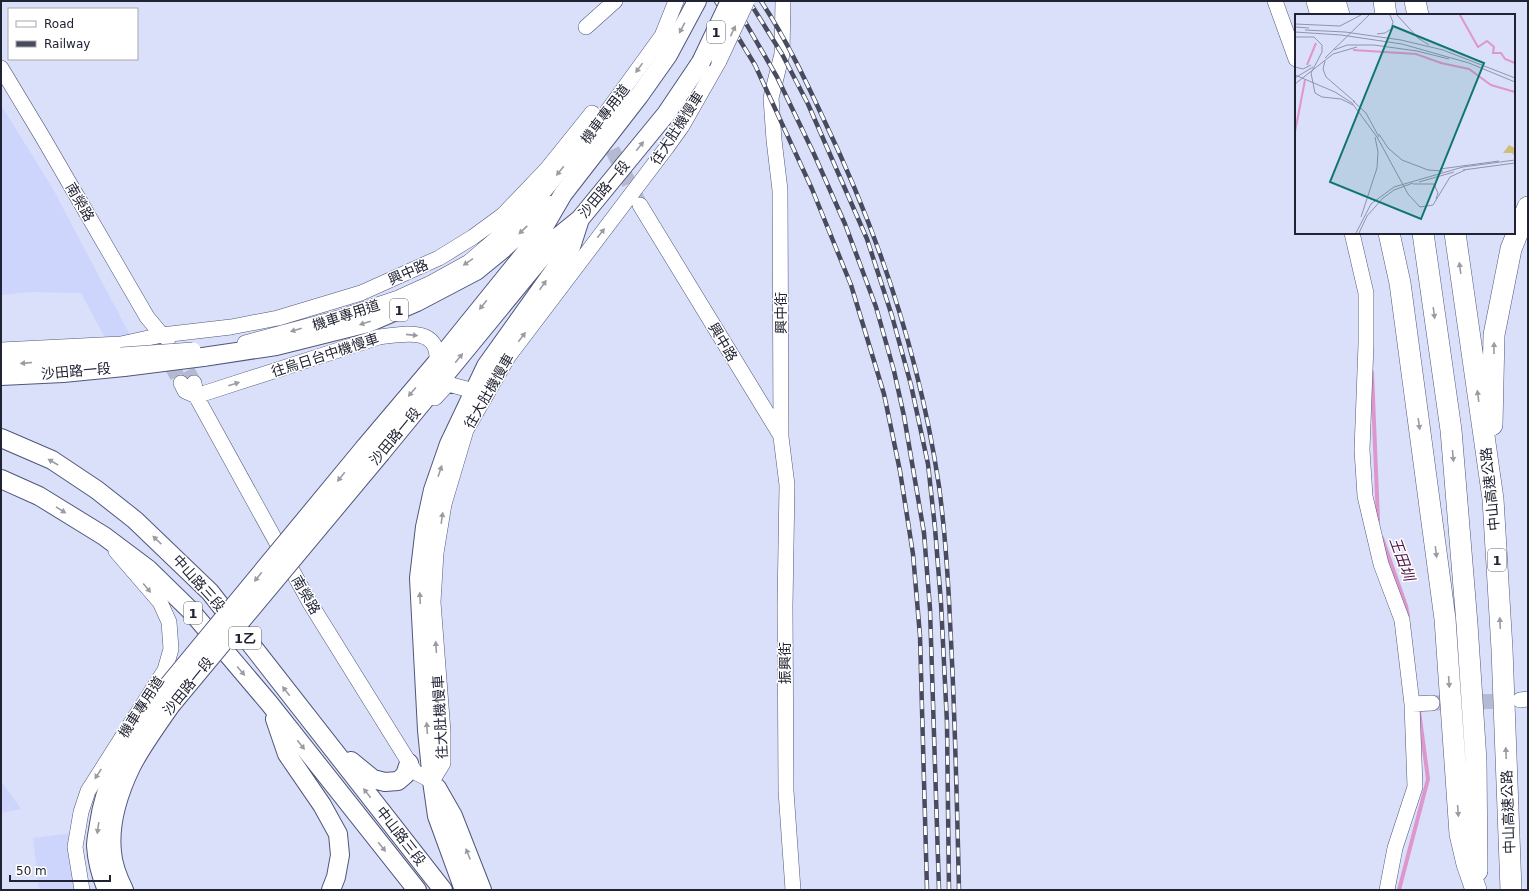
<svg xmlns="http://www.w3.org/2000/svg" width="1529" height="891" viewBox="0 0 1529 891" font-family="'DejaVu Sans','Noto Sans TC',sans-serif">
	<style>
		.built { fill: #cdd5fd }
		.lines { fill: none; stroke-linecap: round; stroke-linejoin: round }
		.stream { stroke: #de97cd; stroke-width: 4 }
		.minor-tunnel { stroke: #b5bad2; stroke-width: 15; stroke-dasharray: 15 8; stroke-linecap: butt }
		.minor-casing { stroke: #50567b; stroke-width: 16 }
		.major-casing { stroke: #50567b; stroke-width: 20 }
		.highway-casing { stroke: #50567b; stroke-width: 22 }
		.minor { stroke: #fff; stroke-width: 15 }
		.major { stroke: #fff; stroke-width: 18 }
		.highway { stroke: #fff; stroke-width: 21 }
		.rail-casing { stroke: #474b5d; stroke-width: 4.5 }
		.rail { stroke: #fff; stroke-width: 3; stroke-dasharray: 9; stroke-linecap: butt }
		.minor-bridge-casing { stroke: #50567b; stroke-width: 16; stroke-linecap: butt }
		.major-bridge-casing { stroke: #50567b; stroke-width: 20; stroke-linecap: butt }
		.minor-bridge { stroke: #fff; stroke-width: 15 }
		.major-bridge { stroke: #fff; stroke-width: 18 }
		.oneway { fill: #9b9ca3 }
		.labels { text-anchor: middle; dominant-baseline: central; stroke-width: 3; stroke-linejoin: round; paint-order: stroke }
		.shield { fill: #fff; stroke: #636570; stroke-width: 1 }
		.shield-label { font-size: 13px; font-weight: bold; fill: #202333 }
		.street-label { font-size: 14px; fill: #202333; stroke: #fff }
		.water-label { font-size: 15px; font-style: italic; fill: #4c0e42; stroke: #fff }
		.inset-river { fill: none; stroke: #de97cd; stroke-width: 2 }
		.inset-road { fill: none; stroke: #9094aa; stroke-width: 1 }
		.view { fill: #0f766e; fill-opacity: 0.15; stroke: #0f766e; stroke-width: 2 }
		.inset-edge { fill: none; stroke: #202333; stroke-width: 2 }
	</style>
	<rect width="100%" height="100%" fill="#dae0fa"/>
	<path class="built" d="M1,105L53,189L131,337L105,338L81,293L30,292L1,295Z
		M1,781L21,809L1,813Z
		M72,833L76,890H39L33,838Z"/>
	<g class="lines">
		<path class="stream" d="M1372,372L1378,521
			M1382,538L1406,606L1408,616
			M1399,890L1428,779L1419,711"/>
		<path class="minor-tunnel" d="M602,129L639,203
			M159,343L181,383
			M177,350L194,383
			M1432,703L1513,701"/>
		<g class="minor-casing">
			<path id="minor" d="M783,1L782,54L771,98L774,140L780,190L781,437L787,485L785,606L786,791L793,890
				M1275,1L1296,59
				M586,27L615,1
				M1,68L42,136L147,317L162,335L168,339
				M640,205L781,436
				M1352,233L1366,293V344L1362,450L1365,496L1381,564L1402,620L1412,704L1415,787L1395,848L1387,890
				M245,343L338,318L398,298L431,283L469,262L497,238L545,190L593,131L662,36L676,1
				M1,350L121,344L162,335L231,327L278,318L361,293L439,258L473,237L503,215L547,169L592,113L597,119
				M1,365L121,355
				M181,383L185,391L196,396
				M194,383L196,396L310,603L415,772L432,781L443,763V732L433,602L436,553L444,504L466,430L508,357L667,147L682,126L719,61
				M196,396L379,337C404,334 439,326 437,362
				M435,398L448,384L474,391L486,392
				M1520,700L1528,699
				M1412,704L1432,703
				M82,890L75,847L81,812L88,791L165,670L171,649L169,622L160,602L116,551"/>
		</g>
		<g class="major-casing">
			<path id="major" d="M203,357L276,346L368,323L417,302L476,271L503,249L550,205
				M1,376L63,373L124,367
				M1,438L52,460L97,490L135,520L210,592L443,890
				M365,447L437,362L538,237L563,194L639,96L668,55L697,1
				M381,453L559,236L580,219L666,114L701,62
				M1,479L39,496L104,536L148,569L191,611L269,703L417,890
				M275,719L287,754L322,805L338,834L340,855L336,877L331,890
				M351,761L373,779L385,782L398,781L405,775L409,763
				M437,788L453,816L482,890
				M107,890C101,876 97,861 96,846C96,839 98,831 99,824C106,773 134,735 162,693
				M124,890C118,878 113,866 112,852C109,824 119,792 131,767C141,747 158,724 171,705
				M464,890L437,816L432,781L427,730L419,578L425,527L433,490L449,444L486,366L571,247L580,219"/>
		</g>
		<g class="highway-casing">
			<path id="highway" d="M1317,1L1321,15
				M1335,1L1339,15
				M1384,1L1386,15
				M1415,1L1418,15
				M1389,233L1400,283L1445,619L1460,834L1467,864L1476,890
				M1423,233L1451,430L1467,624L1476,761L1477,871
				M1455,233L1493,499L1502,649L1511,890
				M1492,425L1494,335L1511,249L1528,207"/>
		</g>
		<use href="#minor" class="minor"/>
		<use href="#major" class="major"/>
		<use href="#highway" class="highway"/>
		<g class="rail-casing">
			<path id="rail" d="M716,1L755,65L812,189L851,285L884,394L900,471L913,554L920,636L927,890
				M733,1L777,77L814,154L845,224L876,307L894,371L904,416L924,533L930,609L939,890
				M749,1L782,54L808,104L867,239L892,316L911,385L928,464L935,528L941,603L947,723L949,890
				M761,1C786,39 805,79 824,120C880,237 920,358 939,486C945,531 948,576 950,621C955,710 957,800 959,890"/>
		</g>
		<use href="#rail" class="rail"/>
		<g class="minor-bridge-casing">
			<path id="minor-bridge" d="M719,61L747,1
				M121,355L193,350"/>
		</g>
		<g class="major-bridge-casing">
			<path id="major-bridge" d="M701,62L730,1
				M124,367L203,357
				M162,693L365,447
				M171,705L381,453"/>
		</g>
		<use href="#minor-bridge" class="minor-bridge"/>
		<use href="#major-bridge" class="major-bridge"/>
	</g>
	<defs><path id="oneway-solid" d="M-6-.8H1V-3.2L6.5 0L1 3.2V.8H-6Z"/></defs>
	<g class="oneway">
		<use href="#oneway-solid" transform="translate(682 28) rotate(118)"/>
		<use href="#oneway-solid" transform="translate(733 31) rotate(-65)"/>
		<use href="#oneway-solid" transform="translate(639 68) rotate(126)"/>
		<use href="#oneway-solid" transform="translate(640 146) rotate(-51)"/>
		<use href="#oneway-solid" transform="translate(560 171) rotate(129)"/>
		<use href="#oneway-solid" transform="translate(523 230) rotate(136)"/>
		<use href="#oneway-solid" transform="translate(601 233) rotate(-52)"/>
		<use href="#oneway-solid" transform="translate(468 262) rotate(146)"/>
		<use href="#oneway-solid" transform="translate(1460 268) rotate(-98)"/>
		<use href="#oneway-solid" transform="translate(543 285) rotate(-55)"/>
		<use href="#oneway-solid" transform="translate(483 305) rotate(129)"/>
		<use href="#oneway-solid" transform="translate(1434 313) rotate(82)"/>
		<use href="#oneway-solid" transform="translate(365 323) rotate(163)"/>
		<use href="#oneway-solid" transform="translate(296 330) rotate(164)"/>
		<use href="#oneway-solid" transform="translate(412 335) rotate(6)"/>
		<use href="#oneway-solid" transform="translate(522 337) rotate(-53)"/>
		<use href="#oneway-solid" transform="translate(1494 348) rotate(-89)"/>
		<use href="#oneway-solid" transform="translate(459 358) rotate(-51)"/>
		<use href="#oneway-solid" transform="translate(26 363) rotate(175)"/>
		<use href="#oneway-solid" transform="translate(234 384) rotate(-18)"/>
		<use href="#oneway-solid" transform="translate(412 392) rotate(130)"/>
		<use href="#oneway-solid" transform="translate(1478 396) rotate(-98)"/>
		<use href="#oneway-solid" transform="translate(1419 424) rotate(82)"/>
		<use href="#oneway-solid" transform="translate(1453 456) rotate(85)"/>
		<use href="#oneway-solid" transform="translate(53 462) rotate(-150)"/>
		<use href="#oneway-solid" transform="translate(440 471) rotate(-71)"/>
		<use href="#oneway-solid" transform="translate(341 477) rotate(129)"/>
		<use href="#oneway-solid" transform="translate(61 510) rotate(32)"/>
		<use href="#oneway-solid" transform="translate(442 518) rotate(-82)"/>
		<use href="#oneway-solid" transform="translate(157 540) rotate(-137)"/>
		<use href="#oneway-solid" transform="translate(1436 552) rotate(83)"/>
		<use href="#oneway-solid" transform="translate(258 577) rotate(129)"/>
		<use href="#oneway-solid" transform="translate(147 588) rotate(50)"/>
		<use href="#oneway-solid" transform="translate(420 598) rotate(-93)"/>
		<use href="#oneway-solid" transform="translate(1500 623) rotate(-93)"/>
		<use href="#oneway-solid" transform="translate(436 647) rotate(-94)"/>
		<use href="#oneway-solid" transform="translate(241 671) rotate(50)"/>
		<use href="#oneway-solid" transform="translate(1449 682) rotate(86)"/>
		<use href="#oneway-solid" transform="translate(286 691) rotate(-128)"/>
		<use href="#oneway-solid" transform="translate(427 728) rotate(-94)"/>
		<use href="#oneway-solid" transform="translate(301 745) rotate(52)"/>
		<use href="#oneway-solid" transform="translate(1506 753) rotate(-92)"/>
		<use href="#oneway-solid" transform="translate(98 774) rotate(123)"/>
		<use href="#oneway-solid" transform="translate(367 793) rotate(-128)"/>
		<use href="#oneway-solid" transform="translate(1458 811) rotate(86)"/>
		<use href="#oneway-solid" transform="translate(98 828) rotate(98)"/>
		<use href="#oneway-solid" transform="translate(382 847) rotate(51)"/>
		<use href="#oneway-solid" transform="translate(468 854) rotate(-112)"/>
	</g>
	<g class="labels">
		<g class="shield">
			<rect x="707" y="21" width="18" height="22" rx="3"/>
			<rect x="390" y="299" width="18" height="22" rx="3"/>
			<rect x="1488" y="549" width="18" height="22" rx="3"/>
			<rect x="184" y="602" width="18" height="22" rx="3"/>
			<rect x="229" y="627" width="32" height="22" rx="3"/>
		</g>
		<g class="shield-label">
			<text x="716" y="32">1</text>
			<text x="399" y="310">1</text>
			<text x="1497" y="560">1</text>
			<text x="193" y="613">1</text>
			<text x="245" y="638">1乙</text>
		</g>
		<g class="street-label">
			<text transform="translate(605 114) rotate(-53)">機車專用道</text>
			<text transform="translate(677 128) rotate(-57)">往大肚機慢車</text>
			<text transform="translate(604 189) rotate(-50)">沙田路一段</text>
			<text transform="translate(80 202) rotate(60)">南榮路</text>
			<text transform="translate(408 272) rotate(-24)">興中路</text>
			<text transform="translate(781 313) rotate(-90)">興中街</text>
			<text transform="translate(346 315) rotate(-18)">機車專用道</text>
			<text transform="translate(723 342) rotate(59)">興中路</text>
			<text transform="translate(325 355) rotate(-18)">往烏日台中機慢車</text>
			<text transform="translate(76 371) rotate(-5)">沙田路一段</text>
			<text transform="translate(489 391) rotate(-60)">往大肚機慢車</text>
			<text transform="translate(395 436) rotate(-50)">沙田路一段</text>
			<text transform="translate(1490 489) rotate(-96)">中山高速公路</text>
			<text transform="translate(199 583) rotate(48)">中山路三段</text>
			<text transform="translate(306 595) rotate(60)">南榮路</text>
			<text transform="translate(785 663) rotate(-90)">振興街</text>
			<text transform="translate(188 686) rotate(-51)">沙田路一段</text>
			<text transform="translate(141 707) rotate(-57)">機車專用道</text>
			<text transform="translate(440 717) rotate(-93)">往大肚機慢車</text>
			<text transform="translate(1508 812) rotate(-92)">中山高速公路</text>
			<text transform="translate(401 836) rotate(52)">中山路三段</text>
		</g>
		<g class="water-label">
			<text transform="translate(1402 559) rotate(70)">王田圳</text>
		</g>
	</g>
	<g transform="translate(1295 14)">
		<rect width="220" height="220" fill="#dae0fa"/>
		<path d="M214,131L220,134V143L217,139H208Z" fill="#cfbe7a"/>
		<path class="inset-river" d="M165,1L183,33L192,27L199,33L198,39H206L210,45L220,49M58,36L121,40L146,49L174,55L196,71L220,78M12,51L21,29M0,118L10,66"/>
		<path class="inset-road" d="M102,1L123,24L134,31M0,10L45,12L66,1M0,13L14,14M10,16L50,18L106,26L148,36L220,64M0,18L46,21L107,30L174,49L220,68M82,20L90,19L96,15L98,8L95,1M0,23H19L27,31V38L16,59L20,79L27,83L46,85L58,91M39,36L52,31H79L122,37L154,45M30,44L74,1M30,47L28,55L31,63L60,88M0,53L8,55L16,51M0,61L40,78L57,89L82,123L113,180L125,193L138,191L155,163L170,156M0,64L18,53M0,70L38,40L62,33M58,87L71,99L84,123M84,120L93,134L107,146L133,156L148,157M145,155L204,147M168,156L220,149M124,168L159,158M118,170H139L143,179L141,185M66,203L82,154L83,138L80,123M61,219L76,190L99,173L168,153L220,146M64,219L72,202L88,184L99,176L118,169"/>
		<path class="view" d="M98,12L189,49L126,205L35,168Z"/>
		<rect width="220" height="220" class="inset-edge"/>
	</g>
	<rect width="1529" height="891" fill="none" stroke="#202333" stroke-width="4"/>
	<rect x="8" y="8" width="130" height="52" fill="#ffffff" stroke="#a6a7ad"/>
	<rect x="16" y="21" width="20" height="6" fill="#ffffff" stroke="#a6a7ad"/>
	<text x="44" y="28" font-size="12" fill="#202333">Road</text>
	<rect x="16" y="41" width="20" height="6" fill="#474b5d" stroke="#a6a7ad"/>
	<text x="44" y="48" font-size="12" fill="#202333">Railway</text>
	<path d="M10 875v6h100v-6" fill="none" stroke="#202333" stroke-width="2"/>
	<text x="16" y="875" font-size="12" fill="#202333" stroke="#ffffff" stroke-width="3" paint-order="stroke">50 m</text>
</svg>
